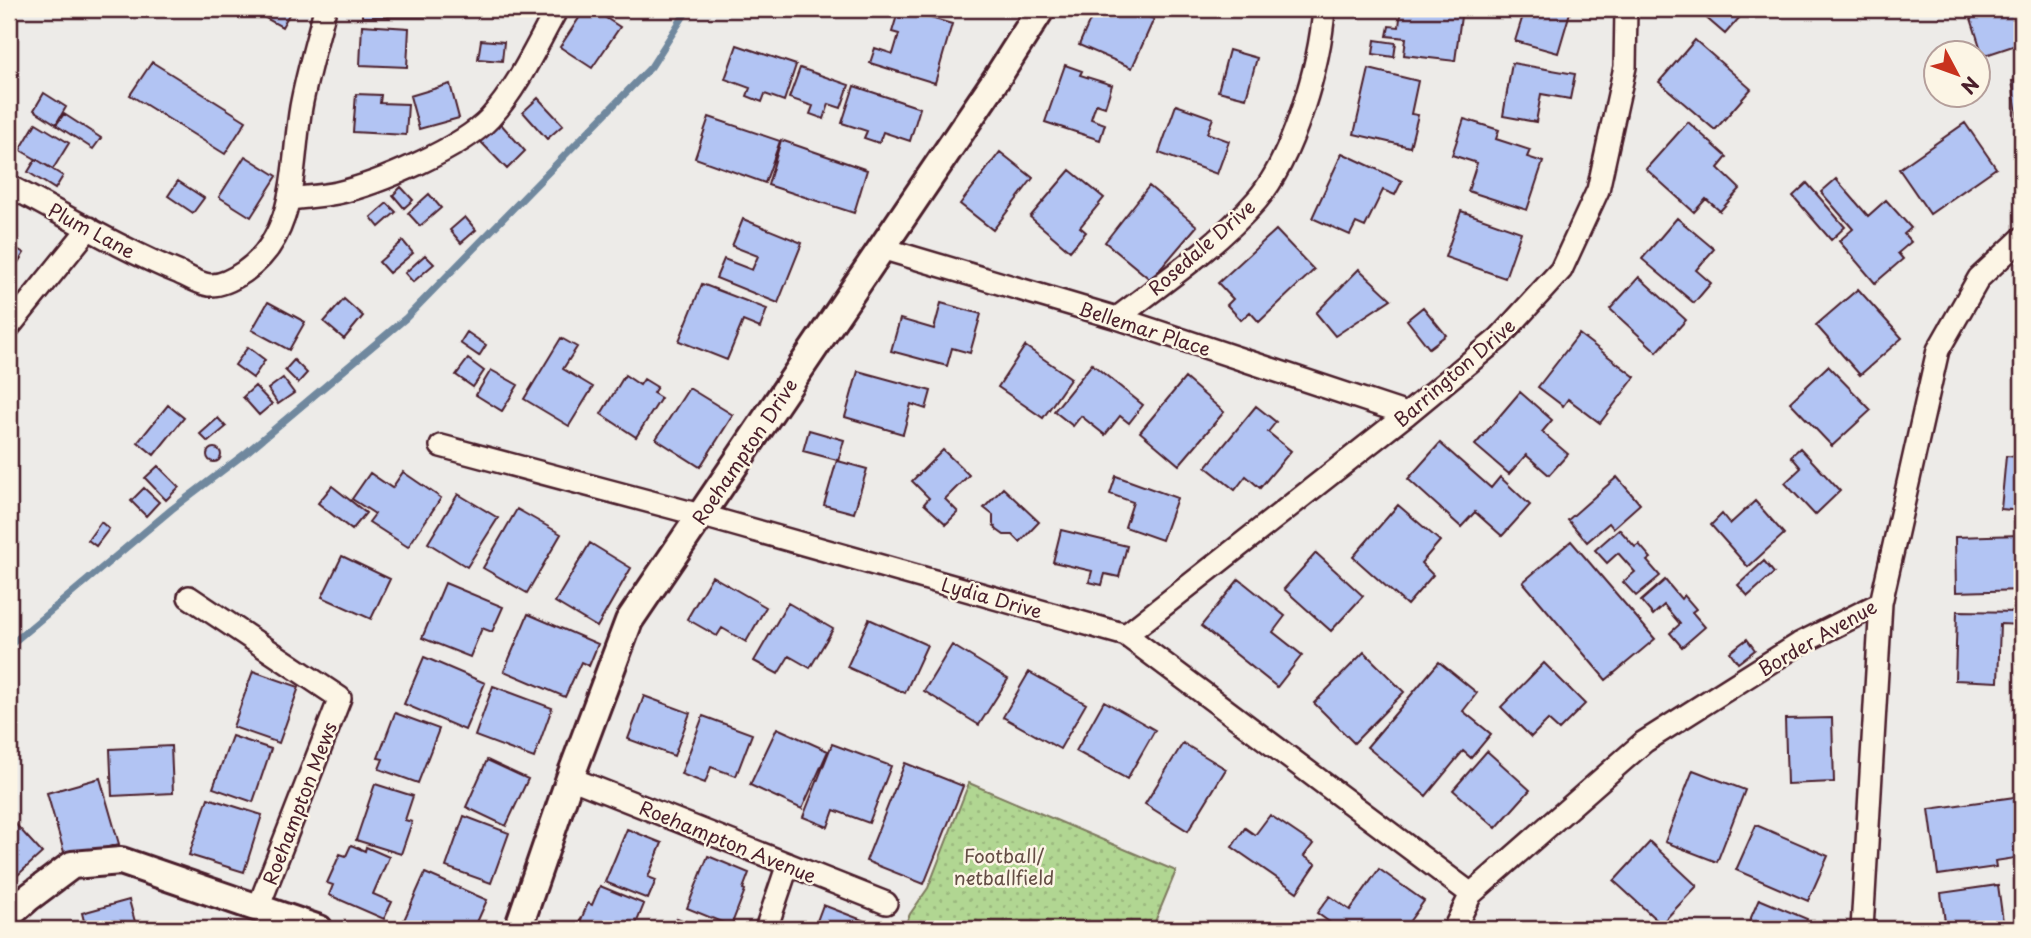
<svg xmlns="http://www.w3.org/2000/svg" width="2031" height="938" viewBox="0 0 2031 938" font-family="'Playpen Sans',sans-serif">
	<style>
		.grass { fill: url(#grass-dots); stroke: #7e7a5e; stroke-width: 2 }
		.lines { fill: none; stroke-linecap: round; stroke-linejoin: round }
		.stream { stroke: #6f889e; stroke-width: 7 }
		.building { fill: #b2c4f3; stroke: #4a1f2b; stroke-width: 2 }
		.minor-casing { stroke: #4a1f2b; stroke-width: 26 }
		.tertiary-casing { stroke: #4a1f2b; stroke-width: 32 }
		.minor { stroke: #fcf5e5; stroke-width: 21 }
		.tertiary { stroke: #fcf5e5; stroke-width: 26 }
		.labels { text-anchor: middle; dominant-baseline: central; stroke-width: 5; stroke-linejoin: round; paint-order: stroke }
		.street-label { font-size: 19px; fill: #4a1f2b; stroke: #fcf5e5 }
		.park-label { font-size: 19px; fill: #644d45; stroke: #fcf5e5 }
	</style>
	<defs>
		<pattern id="grass-dots" width="8" height="8" patternUnits="userSpaceOnUse" patternTransform="scale(1.75)"><rect width="8" height="8" fill="#b1d692"/><path d="M2 2h.1M6 6h.1" fill="none" stroke="#9ab77e" stroke-width="1.8" stroke-linecap="round"/></pattern>
	</defs>
	<rect width="100%" height="100%" fill="#edebe8"/>
	<filter id="ink" filterUnits="userSpaceOnUse"><feTurbulence type="fractalNoise" baseFrequency=".0143" numOctaves="2"/><feDisplacementMap in="SourceGraphic" scale="14" xChannelSelector="R" yChannelSelector="G"/><feConvolveMatrix kernelMatrix="1 2 1 2 8 2 1 2 1" color-interpolation-filters="sRGB"/></filter>
	<g filter="url(#ink)">
		<path class="grass" d="M969,783L1176,871L1152,929H903L910,914L928,888Z"/>
		<g class="lines">
			<path class="stream" d="M9,646L172,509L247,452L406,318L651,67L688,9"/>
		</g>
		<path class="building" d="M249,9H292L282,27Z
			M362,9H427V17H362Z
			M585,9H592L620,27L592,68L560,47Z
			M899,9L952,24L935,83L870,63L875,48L893,54L899,34L892,32Z
			M1095,9H1130L1154,19L1132,68L1079,45Z
			M1401,9H1462L1455,61L1404,55L1406,38L1387,36L1389,26L1399,27Z
			M1525,9H1571L1558,53L1515,41Z
			M1696,9H1747L1725,34Z
			M1968,9H2022V43L1983,56Z
			M362,25L409,28L407,67L360,65Z
			M481,40L504,42L502,61L478,59Z
			M1375,40L1396,43L1394,57L1373,54Z
			M1695,40L1751,89L1715,130L1659,82Z
			M737,45L796,65L784,101L765,94L762,102L747,96L750,88L725,79Z
			M1229,50L1257,58L1246,98L1218,91Z
			M152,62L246,121L225,154L130,95Z
			M1512,63L1575,74L1570,99L1541,94L1536,122L1503,116Z
			M1065,65L1082,71L1080,75L1112,85L1105,107L1096,104L1091,119L1105,124L1100,140L1045,122Z
			M800,68L849,85L841,108L829,104L824,119L810,114L813,106L789,98Z
			M1369,69L1418,81L1411,114L1418,115L1410,147L1354,134Z
			M2022,80V140H2021L2012,81Z
			M450,84L459,118L419,129L410,96Z
			M854,86L920,108L910,141L883,132L879,143L864,138L867,131L842,123Z
			M44,93L66,107L56,124L34,110Z
			M356,94L381,95L380,103L408,104L406,135L353,132Z
			M538,98L563,125L547,139L523,112Z
			M1176,105L1213,118L1207,133L1229,141L1217,174L1159,153Z
			M64,114L101,138L93,149L56,125Z
			M709,117L780,141L765,183L695,158Z
			M1464,119L1499,130L1496,139L1530,150L1527,157L1543,162L1527,210L1468,191L1477,163L1452,155Z
			M1688,122L1727,157L1718,168L1740,189L1720,211L1706,199L1694,212L1646,169Z
			M36,123L69,143L53,169L20,150Z
			M500,123L525,151L507,169L480,141Z
			M1965,123L1996,168L1930,214L1899,169Z
			M781,140L867,170L854,213L768,185Z
			M1000,152L1033,178L993,230L960,204Z
			M1342,153L1402,181L1395,195L1383,190L1365,227L1356,223L1350,235L1312,218Z
			M245,156L277,176L251,217L219,197Z
			M36,159L63,176L55,189L28,172Z
			M1070,170L1104,198L1080,227L1086,232L1070,251L1030,217Z
			M1836,179L1868,216L1886,200L1911,228L1904,234L1911,242L1898,253L1903,259L1875,283L1839,241L1853,229L1821,192Z
			M178,181L204,198L193,213L168,196Z
			M1807,183L1845,227L1831,240L1793,196Z
			M1149,186L1197,226L1151,280L1105,242Z
			M401,187L413,200L404,208L393,195Z
			M429,194L441,208L420,226L408,213Z
			M387,203L396,212L379,227L371,217Z
			M1461,211L1521,232L1505,278L1445,257Z
			M465,217L476,230L461,243L450,230Z
			M1677,218L1714,249L1696,270L1711,283L1694,303L1642,259Z
			M743,219L802,243L778,303L716,278L724,259L752,270L758,256L732,246Z
			M1276,230L1314,270L1259,322L1250,312L1241,320L1227,305L1233,299L1218,283Z
			M403,241L413,253L389,273L379,262Z
			M9,244L24,253L9,277Z
			M425,255L434,264L413,282L405,273Z
			M1359,269L1391,299L1335,336L1316,313Z
			M1639,277L1686,320L1657,352L1610,309Z
			M702,284L767,309L760,328L743,321L727,360L679,341Z
			M1858,289L1902,338L1860,375L1816,325Z
			M344,299L363,316L344,339L324,322Z
			M268,302L305,322L289,350L252,330Z
			M941,303L981,314L970,353L952,348L947,366L891,351L900,319L934,329Z
			M1423,307L1446,335L1429,348L1407,320Z
			M467,332L486,345L479,356L460,343Z
			M1579,334L1635,377L1600,423L1568,399L1563,406L1538,387Z
			M561,338L577,347L563,369L593,387L569,426L524,399Z
			M1025,346L1071,378L1043,418L998,387Z
			M248,347L265,360L253,378L235,365Z
			M468,359L484,371L473,387L456,375Z
			M294,360L307,373L298,383L285,370Z
			M1092,364L1143,405L1129,423L1120,416L1105,435L1081,416L1073,426L1054,411Z
			M1828,366L1871,410L1832,446L1790,402Z
			M491,370L518,385L502,411L476,395Z
			M858,371L931,391L926,409L911,404L903,434L845,417Z
			M625,375L640,385L644,379L657,387L653,393L661,398L636,437L601,414Z
			M283,378L294,393L278,404L268,389Z
			M1185,378L1224,412L1179,465L1140,432Z
			M255,386L272,404L259,415L243,397Z
			M689,388L733,415L700,467L656,439Z
			M1520,392L1552,420L1542,432L1568,454L1549,475L1526,455L1509,474L1475,445Z
			M168,405L184,418L154,455L138,442Z
			M1256,406L1276,422L1268,432L1291,451L1260,488L1246,476L1235,490L1206,467Z
			M218,418L226,427L208,442L200,434Z
			M809,430L844,440L838,461L867,469L854,513L824,505L837,460L803,451Z
			M1440,443L1491,488L1500,477L1530,505L1502,536L1475,512L1461,527L1408,479Z
			M207 455a7 7 0 1 1 14 0a7 7 0 1 1-14 0Z
			M1800,448L1840,491L1815,515L1785,483L1801,468L1791,456Z
			M943,450L969,475L945,499L958,512L946,524L924,504L929,498L912,481Z
			M2006,456L2022,457V511L2001,509Z
			M158,466L179,487L166,500L145,478Z
			M403,472L441,498L408,547L369,522L375,514L352,499L370,473L392,488Z
			M1116,476L1177,498L1162,540L1125,527L1133,502L1110,494Z
			M1617,477L1640,504L1613,528L1609,523L1587,542L1568,520Z
			M332,486L366,513L352,530L318,503Z
			M144,488L159,502L146,516L131,501Z
			M1003,488L1039,522L1020,542L1013,535H1004L997,530L993,524V515L984,508Z
			M458,494L498,518L467,567L428,543Z
			M1755,501L1784,534L1748,567L1711,525L1722,514L1730,524Z
			M1398,505L1440,541L1421,563L1433,575L1407,605L1353,557Z
			M517,509L561,534L527,593L483,568Z
			M101,522L109,529L96,546L88,540Z
			M1619,529L1635,547L1639,544L1651,558L1647,561L1660,576L1636,596L1623,582L1635,572L1618,553L1607,563L1595,550Z
			M1061,530L1127,546L1119,577L1105,574L1102,585L1089,582L1092,571L1053,562Z
			M2021,535L2022,590L1956,592L1955,537Z
			M1571,541L1655,639L1606,680L1523,582Z
			M590,543L631,568L597,627L555,602Z
			M1316,553L1363,596L1331,631L1284,589Z
			M342,556L390,579L371,619L322,597Z
			M1764,561L1774,573L1748,596L1738,585Z
			M712,576L766,607L746,642L722,628L717,636L687,619Z
			M1239,579L1285,616L1273,632L1302,655L1277,687L1201,626Z
			M1665,580L1681,599L1684,595L1696,609L1692,612L1705,627L1682,647L1670,633L1680,624L1664,605L1653,615L1641,601Z
			M445,583L503,607L492,632L482,628L470,657L422,638Z
			M788,603L833,629L810,668L789,656L778,674L754,661Z
			M1957,611L2022,612V625L2000,624L1998,682L1955,680Z
			M528,614L598,644L589,666L581,662L565,697L504,671Z
			M869,619L927,645L905,693L847,667Z
			M1747,639L1755,650L1738,663L1730,652Z
			M952,645L1008,679L979,725L924,691Z
			M1364,652L1404,692L1354,743L1314,703Z
			M424,657L485,683L465,730L404,704Z
			M1439,662L1477,693L1463,711L1491,734L1471,758L1463,751L1426,796L1367,747Z
			M1544,663L1585,704L1559,730L1548,720L1531,737L1501,707Z
			M253,671L299,687L279,743L233,727Z
			M1029,672L1086,704L1060,749L1003,717Z
			M493,686L552,708L534,758L475,736Z
			M644,696L690,713L674,756L628,739Z
			M1104,701L1155,730L1127,779L1076,751Z
			M395,713L439,729L418,783L379,769L383,759L378,758Z
			M703,716L752,734L736,776L711,767L705,783L681,774Z
			M1832,718L1834,782L1787,784L1785,719Z
			M777,728L828,751L802,809L750,785Z
			M232,736L271,749L253,802L213,788Z
			M1183,743L1226,769L1188,831L1145,804Z
			M832,744L891,766L869,823L834,810L828,827L803,817Z
			M171,746L173,793L112,796L110,749Z
			M1487,751L1530,790L1496,828L1453,790Z
			M487,760L528,779L506,826L466,807Z
			M905,763L963,786L924,884L866,861Z
			M1693,770L1745,790L1717,862L1665,842Z
			M100,778L119,844L66,859L47,793Z
			M375,784L413,796L405,820L412,822L401,854L356,840Z
			M2022,796V823H2018L2022,857L1995,861L1996,867L1938,875L1929,809Z
			M208,798L262,815L244,872L189,855Z
			M1270,815L1313,844L1304,856L1316,864L1297,892L1232,847L1245,828L1255,835Z
			M464,816L509,833L491,883L446,867Z
			M9,817L42,853L9,883Z
			M1756,825L1828,856L1808,901L1736,870Z
			M627,829L662,843L648,877L656,880L648,899L605,882Z
			M1650,842L1697,886L1661,924L1614,881Z
			M351,845L365,851L366,847L389,857L373,894L392,902L384,919L329,895L333,885L327,883L340,854L346,856Z
			M708,856L749,873L743,889L745,890L731,926L687,908Z
			M1379,869L1424,901L1404,929H1339L1317,913L1330,896L1350,910Z
			M425,873L487,900L474,929H400Z
			M1998,885L2004,929H1946L1941,893Z
			M600,886L644,904L634,929H577L588,903L592,905Z
			M1759,899L1807,919L1803,929H1746Z
			M129,900L137,929H86L82,913Z
			M823,905L883,928L814,929Z
			M677,918L698,926L699,922L717,929H672Z"/>
		<g class="lines">
			<g class="minor-casing">
				<path id="minor" d="M9,186C65,215 121,249 180,273C188,277 200,284 209,285C221,286 235,278 244,272C298,235 291,165 301,107C307,74 317,41 325,9
					M289,199C305,197 322,196 337,193C378,184 462,148 490,118C519,86 536,46 557,9
					M881,248L1117,318L1407,414
					M1117,318C1164,282 1218,245 1257,200C1293,158 1320,64 1324,9
					M9,327L89,228
					M441,446L700,515L1126,635L1471,894
					M189,597L340,698L258,908
					M1126,635L1407,414L1499,338L1561,270L1598,190L1625,67L1626,9
					M570,778L886,903
					M766,929L788,864
					M1454,929L1471,894L1644,742L1799,644L1881,603L1938,350L1979,278L2022,238
					M1862,929L1881,603"/>
			</g>
			<g class="tertiary-casing">
				<path id="tertiary" d="M9,915L28,898L72,865L121,861L319,929
					M518,929L570,778L629,621L997,78L1041,9"/>
			</g>
			<use href="#minor" class="minor"/>
			<use href="#tertiary" class="tertiary"/>
		</g>
	</g>
	<g class="labels">
		<g class="street-label">
			<text transform="translate(92 230) rotate(28)">Plum Lane</text>
			<text transform="translate(1201 247) rotate(-41)">Rosedale Drive</text>
			<text transform="translate(1145 328) rotate(18)">Bellemar Place</text>
			<text transform="translate(1454 372) rotate(-41)">Barrington Drive</text>
			<text transform="translate(744 451) rotate(-56)">Roehampton Drive</text>
			<text transform="translate(992 597) rotate(16)">Lydia Drive</text>
			<text transform="translate(1817 637) rotate(-30)">Border Avenue</text>
			<text transform="translate(299 803) rotate(-69)">Roehampton Mews</text>
			<text transform="translate(728 841) rotate(22)">Roehampton Avenue</text>
		</g>
		<g class="park-label">
			<text x="1004" y="855">Football/<tspan x="1004" dy="22">netballfield</tspan></text>
		</g>
	</g>
	<rect width="2031" height="938" fill="none" stroke="#fcf5e5" stroke-width="35"/>
	<rect x="18" y="18" width="1996" height="903" fill="none" stroke="#4a1f2b" stroke-width="2.5" filter="url(#ink)"/>
	<g transform="translate(1957 74) rotate(131)"><circle r="33" fill="#fcf5e5" stroke="#b59f9b" stroke-width="2"/>
	<path d="M0-5L12 26L0 18L-12 26Z" fill="#c8321e"/>
	<text y="-10" font-size="19" font-weight="bold" text-anchor="middle" fill="#4a1f2b">N</text>
	</g>
</svg>
